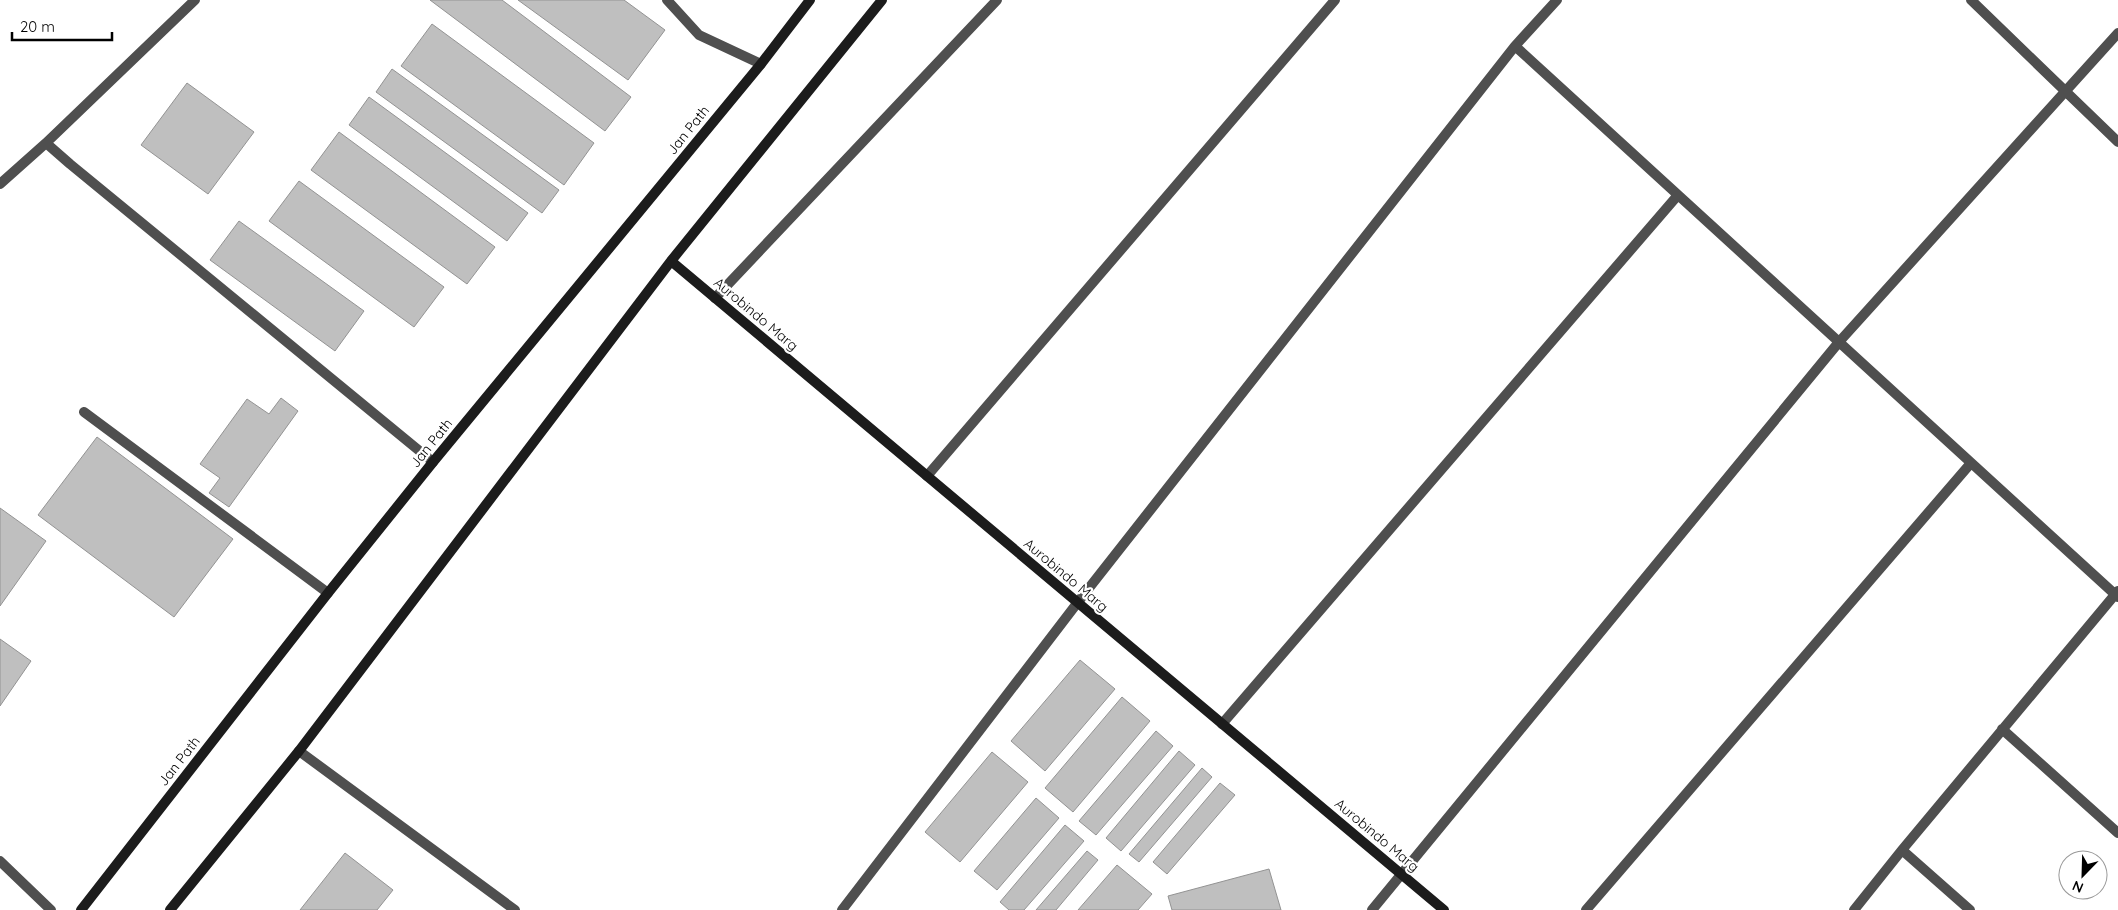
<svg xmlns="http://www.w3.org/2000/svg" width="2118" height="910" viewBox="0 0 2118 910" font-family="Quicksand,sans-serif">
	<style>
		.building { fill: #bfbfbf; stroke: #939393 }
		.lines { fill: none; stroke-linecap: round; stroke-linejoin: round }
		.street { stroke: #4f4f4f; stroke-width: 10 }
		.secondary { stroke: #1c1c1c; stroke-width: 10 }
		.labels { text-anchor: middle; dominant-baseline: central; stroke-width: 4.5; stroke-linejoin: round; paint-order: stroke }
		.street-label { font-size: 14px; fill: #000; stroke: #fff }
	</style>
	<rect width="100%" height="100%" fill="#fff"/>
	<path class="building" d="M430,0H502L631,97L605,131Z
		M518,0H624L665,30L628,80Z
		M432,24L594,143L564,185L401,66Z
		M392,69L559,190L542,213L376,92Z
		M187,83L254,132L208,194L141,145Z
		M369,97L528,213L507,241L349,125Z
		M339,132L495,247L467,284L311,170Z
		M299,181L444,287L414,327L269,221Z
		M239,221L364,311L335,351L210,260Z
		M281,398L298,411L229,507L209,493L220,478L200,464L247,399L269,414Z
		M97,437L233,539L174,617L38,515Z
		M0,508L46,541L0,606Z
		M0,639L31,661L0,706Z
		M1080,660L1115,689L1045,771L1011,741Z
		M1122,697L1150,721L1073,812L1045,788Z
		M1156,731L1173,746L1096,835L1079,821Z
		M1179,751L1195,765L1121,851L1106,838Z
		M992,752L1028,782L960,862L925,832Z
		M1202,768L1212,777L1139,862L1129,854Z
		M1220,783L1235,795L1167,874L1153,862Z
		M1036,798L1059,818L997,890L974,871Z
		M1065,825L1084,841L1024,910H1009L1000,902Z
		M1087,851L1098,860L1056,910H1036Z
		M345,853L393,890L377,910H300Z
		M1117,865L1152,894L1138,910H1078Z
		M1269,869L1281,910H1172L1168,896Z"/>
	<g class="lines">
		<path class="street" d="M195,0L46,143L70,164L433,462
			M667,0L699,35L761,64
			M1971,0L2118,142
			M1515,46L2118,597
			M0,184L46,143
			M715,298L997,0
			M84,412L328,593
			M927,476L1335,0
			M1222,724L1678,195
			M2002,729L2118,833
			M299,751L515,910
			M1902,850L1970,910
			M0,861L51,910
			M842,910L1078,602L1515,46L1557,0
			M1372,910L1839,342L2118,33
			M1586,910L1971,463
			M1854,910L1902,850L2118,591"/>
		<path class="secondary" d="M671,261L1444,910
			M81,910L328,593L433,462L761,64L810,0
			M170,910L299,751L671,261L882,0"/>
	</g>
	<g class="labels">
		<g class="street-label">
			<text transform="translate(688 130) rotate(-51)">Jan Path</text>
			<text transform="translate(756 314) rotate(40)">Aurobindo Marg</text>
			<text transform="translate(431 443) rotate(-51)">Jan Path</text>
			<text transform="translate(1066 575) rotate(40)">Aurobindo Marg</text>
			<text transform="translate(179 761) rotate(-52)">Jan Path</text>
			<text transform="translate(1377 835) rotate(40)">Aurobindo Marg</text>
		</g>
	</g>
	<g transform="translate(2083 875) rotate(203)"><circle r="24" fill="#ffffff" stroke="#999999"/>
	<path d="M0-4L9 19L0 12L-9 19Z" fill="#000000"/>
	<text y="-8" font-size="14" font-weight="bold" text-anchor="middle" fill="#000000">N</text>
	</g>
	<path d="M12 32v8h100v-8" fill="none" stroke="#000000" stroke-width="2.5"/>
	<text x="20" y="32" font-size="15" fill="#000000" stroke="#ffffff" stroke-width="4" paint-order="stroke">20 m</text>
</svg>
